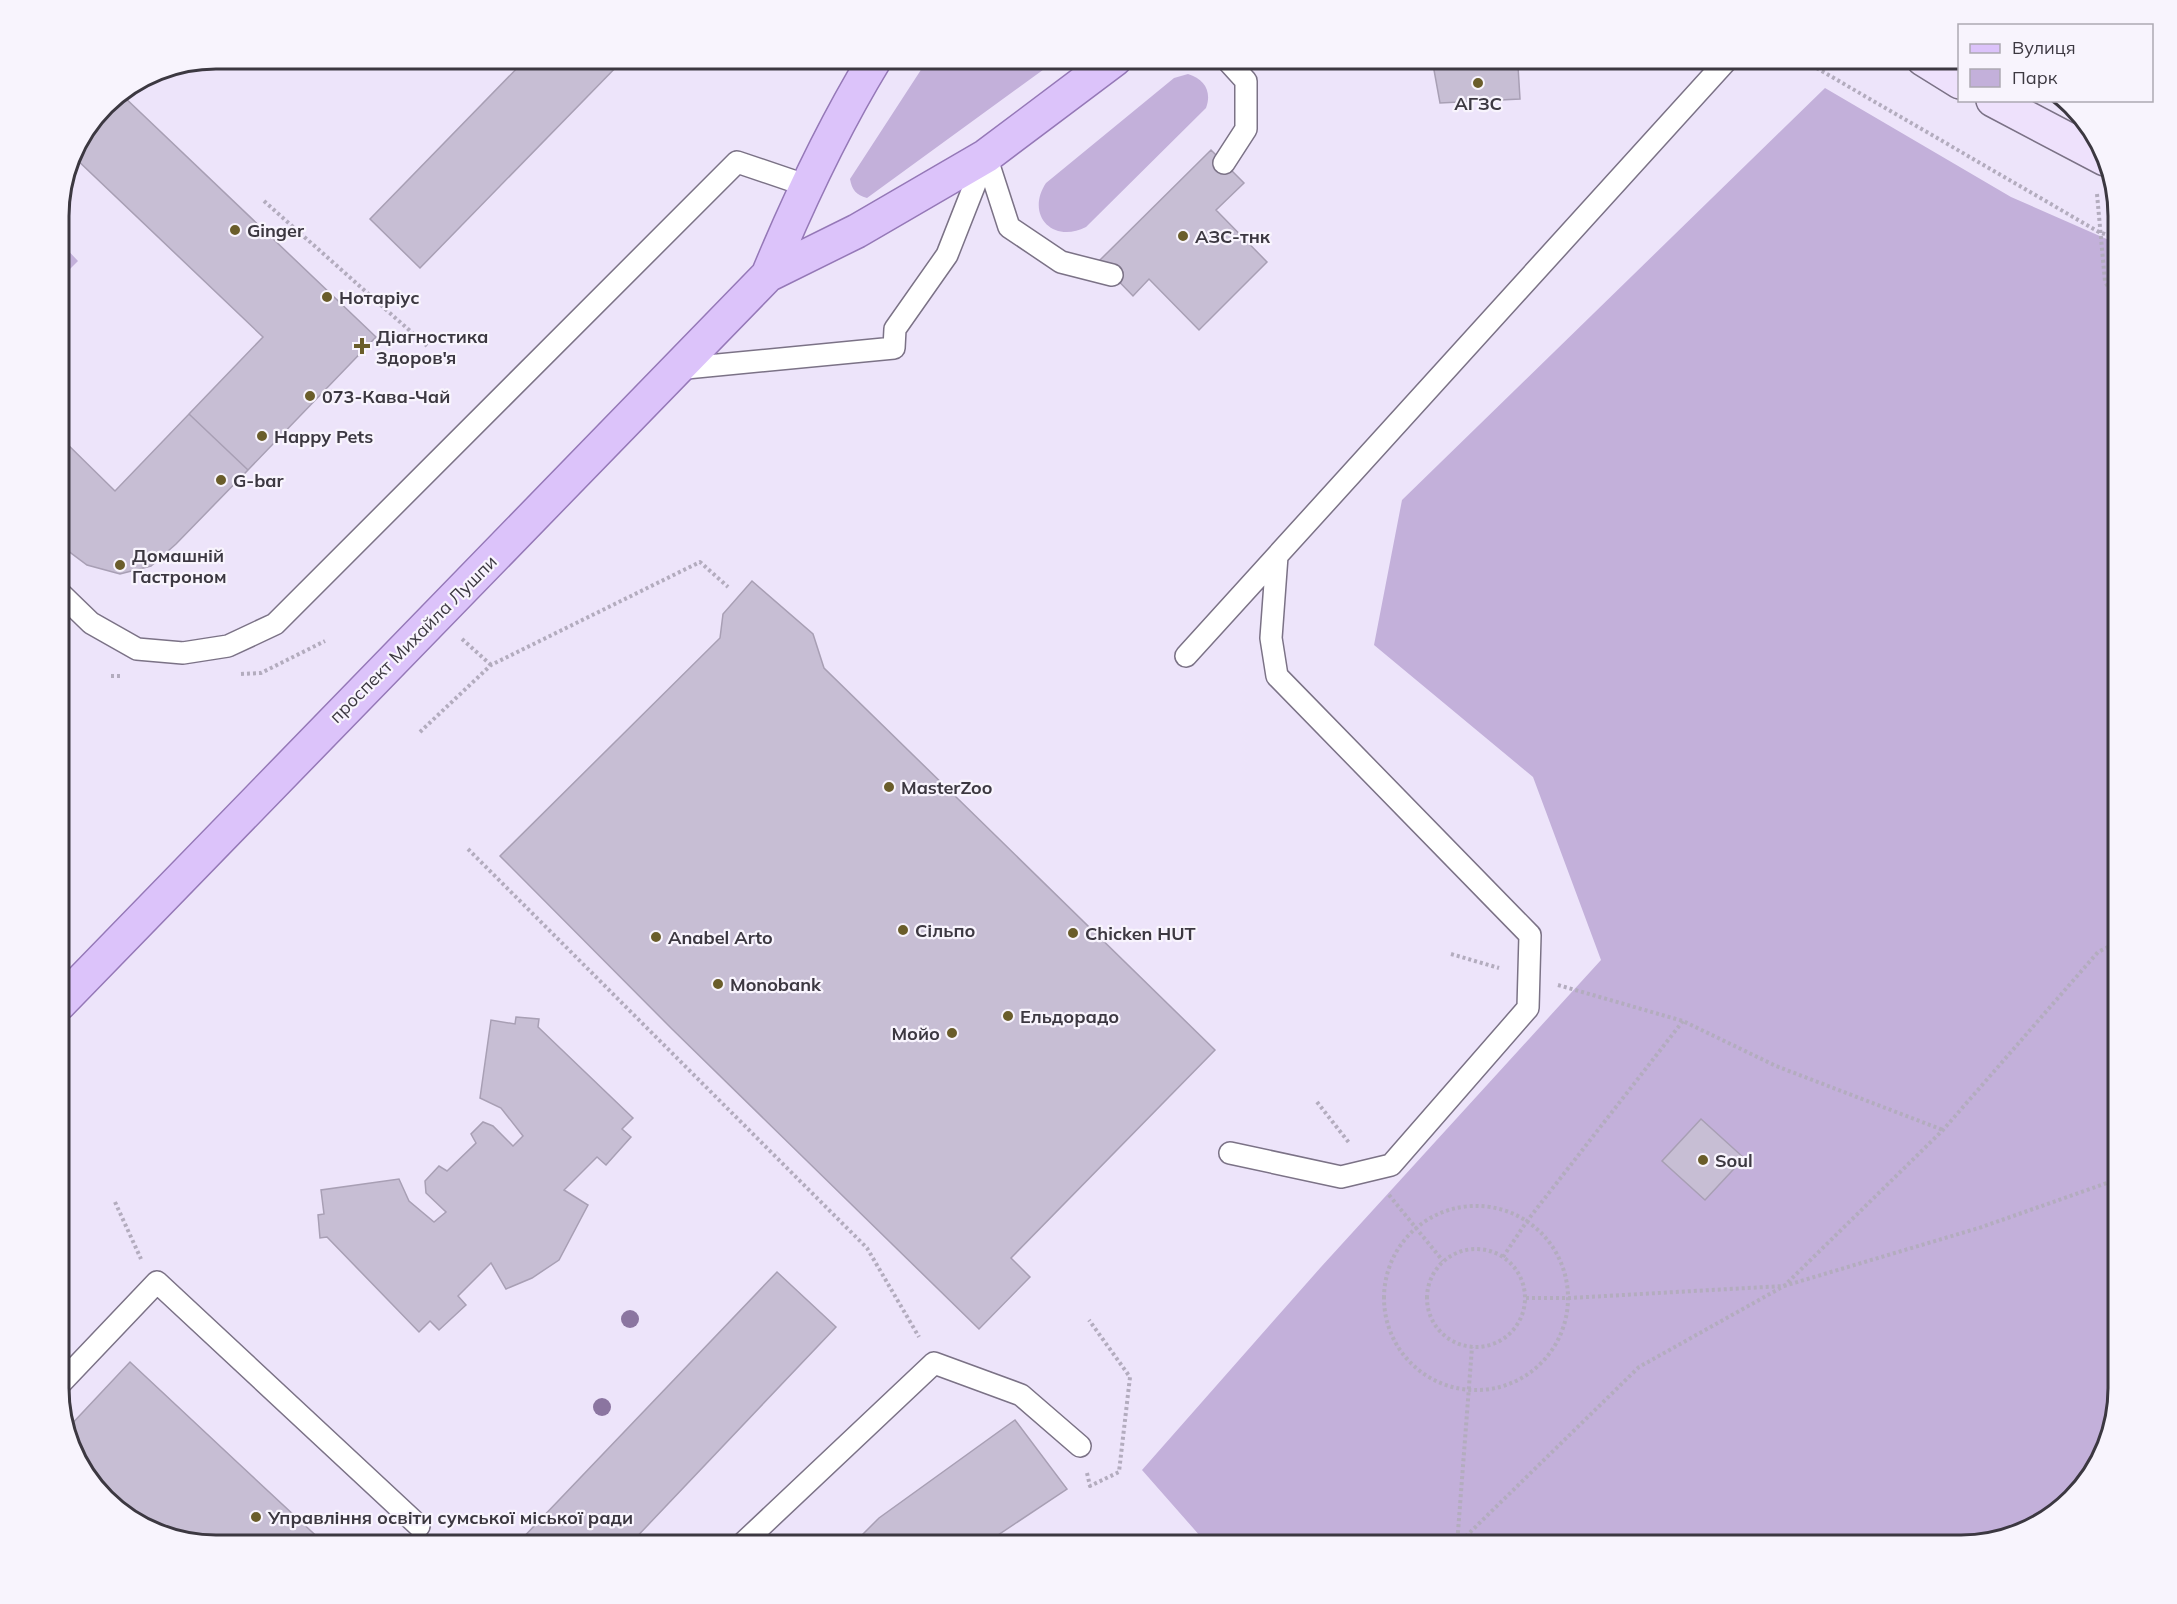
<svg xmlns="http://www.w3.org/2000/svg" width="2177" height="1604" viewBox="0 0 2177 1604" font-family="Mulish,sans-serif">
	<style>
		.green { fill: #c3b0da }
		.building { fill: #c7bed4; stroke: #a89fb4; stroke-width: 1.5 }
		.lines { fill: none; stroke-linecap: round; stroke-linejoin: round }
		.lane-casing { stroke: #7b7286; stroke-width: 24 }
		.secondary-casing { stroke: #7b7286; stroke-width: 36 }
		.primary-casing { stroke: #9578b7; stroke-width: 36 }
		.path { stroke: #b3acbe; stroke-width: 4; stroke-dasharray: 3 3; stroke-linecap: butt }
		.lane { stroke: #fff; stroke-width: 21 }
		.secondary { stroke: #eee1fc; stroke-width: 33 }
		.primary { stroke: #dcc3fa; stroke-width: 33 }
		.tree { fill: #8b75a0 }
		.poi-dot { fill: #6a5d2a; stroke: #f8f4fd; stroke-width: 2 }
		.labels { text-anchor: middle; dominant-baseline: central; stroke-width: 4.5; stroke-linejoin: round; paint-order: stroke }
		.poi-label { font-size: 18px; font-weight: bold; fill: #3c3841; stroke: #f8f4fd; text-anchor: start }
		.street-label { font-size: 18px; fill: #3c3841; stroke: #f8f4fd }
		.rim { fill: none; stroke: #3c3841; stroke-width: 3 }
	</style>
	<rect width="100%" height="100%" fill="#ede4fa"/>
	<path class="green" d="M928,59H1058L867,198C856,195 852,190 850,179Z
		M1188,74C1205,79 1212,92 1206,108L1086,227C1053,244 1025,215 1046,183L1174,78Z
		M1825,88L2011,197L2118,244V1389L2110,1439L2086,1484L2031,1529L1961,1545H1208L1142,1470L1321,1267L1601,960L1533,777L1374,645L1402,500Z
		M59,241L78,261L59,280Z"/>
	<path class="building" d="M526,59H624L420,268L370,219Z
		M1432,59H1541L1518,66L1520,99L1440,103Z
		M120,93L376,337L248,470L189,414L263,337L72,155L75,146L112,98Z
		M1211,150L1244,183L1216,210L1267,262L1199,330L1149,279L1133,296L1099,261Z
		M189,414L248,470L176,544L151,566L120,574L87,565L59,544V436L115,491Z
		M752,581L813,634L824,668L1215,1050L1011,1258L1030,1277L979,1329L672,1029L500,856L720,638L723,614Z
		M516,1017L539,1019L538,1027L633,1118L622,1129L631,1137L606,1165L597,1157L564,1190L588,1205L559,1260L532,1278L506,1289L491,1263L458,1296L466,1305L439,1330L430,1321L419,1332L327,1237L320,1238L318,1215L324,1214L321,1190L399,1179L409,1201L434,1222L446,1212L426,1193L425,1181L439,1166L447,1171L476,1143L471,1134L483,1122L493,1126L513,1146L523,1136L501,1108L480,1098L491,1020L515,1024Z
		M1701,1119L1744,1158L1705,1200L1662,1161Z
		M777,1272L836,1327L629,1545H516Z
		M130,1362L238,1463L326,1545H215L165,1537L120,1513L79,1467L68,1428Z
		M1015,1420L1067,1489L983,1545H852L879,1518Z"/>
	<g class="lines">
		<g class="lane-casing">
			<path id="lane" d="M986,156L1009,227L1061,262L1112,275
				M1224,163L1246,129V81L1226,59
				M676,369L894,348L895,329L947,255L986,156
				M59,592L91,623L137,649L183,653L228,646L275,624L737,162L805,185
				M1186,656L1728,59
				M1230,1153L1341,1177L1391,1165L1528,1008L1530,935L1277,676L1271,638L1277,556
				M59,1385L157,1282L419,1526
				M741,1545L934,1363L1021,1395L1080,1446"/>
		</g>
		<g class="secondary-casing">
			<path id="secondary" d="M1923,59L1960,82
				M1993,100L2105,159"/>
		</g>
		<g class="primary-casing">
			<path id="primary" d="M768,275C799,200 833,128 875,59
				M59,1004L768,275L857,231L986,156L1115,59"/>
		</g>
		<path class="path" d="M1801,59L2099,232L2118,239
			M2097,194L2105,282L2118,302
			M264,201L427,346
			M462,639L491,665
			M241,674L261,673L325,641
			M111,676H122
			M420,732L491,665L700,562L728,587
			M468,849L867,1248L919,1337
			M1451,954L1499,968
			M1558,985L1683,1021L1776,1066L1943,1130
			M1317,1102L1350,1144
			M1389,1195L1443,1261
			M115,1202L141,1259
			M1384 1298a92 92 0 1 1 184 0a92 92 0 1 1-184 0Z
			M1427 1298a49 49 0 1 1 98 0a49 49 0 1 1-98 0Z
			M1503,1257L1527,1221L1683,1021
			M1526,1298H1569L1784,1286L1982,1227L2118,1179
			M1087,1473L1090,1486L1119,1472L1130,1377L1089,1320
			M1457,1545L1639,1367L1784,1286L1943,1130L2098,952L2118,942
			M1457,1545L1472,1347"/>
		<use href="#lane" class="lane"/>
		<use href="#secondary" class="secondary"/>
		<use href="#primary" class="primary"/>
	</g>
	<g class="tree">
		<circle cx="630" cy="1319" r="9"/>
		<circle cx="602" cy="1407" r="9"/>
	</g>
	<g class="poi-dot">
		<circle cx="1478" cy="83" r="6"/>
		<circle cx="235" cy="230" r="6"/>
		<circle cx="1183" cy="236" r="6"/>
		<circle cx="327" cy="297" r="6"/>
		<path d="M359 337h6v6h6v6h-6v6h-6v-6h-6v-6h6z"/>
		<circle cx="310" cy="396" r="6"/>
		<circle cx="262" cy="436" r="6"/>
		<circle cx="221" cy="480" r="6"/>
		<circle cx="120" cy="565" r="6"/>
		<circle cx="889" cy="787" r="6"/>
		<circle cx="903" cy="930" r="6"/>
		<circle cx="1073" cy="933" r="6"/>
		<circle cx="656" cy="937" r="6"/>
		<circle cx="718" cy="984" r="6"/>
		<circle cx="1008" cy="1016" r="6"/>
		<circle cx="952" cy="1033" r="6"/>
		<circle cx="1703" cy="1160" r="6"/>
		<circle cx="256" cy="1517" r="6"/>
	</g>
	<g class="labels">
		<g class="poi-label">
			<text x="1478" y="103" text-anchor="middle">АГЗС</text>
			<text x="247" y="230">Ginger</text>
			<text x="1195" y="236">АЗС-тнк</text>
			<text x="339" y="297">Нотаріус</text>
			<text x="376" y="336">Діагностика<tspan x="376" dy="21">Здоров'я</tspan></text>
			<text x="322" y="396">073-Кава-Чай</text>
			<text x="274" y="436">Happy Pets</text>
			<text x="233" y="480">G-bar</text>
			<text x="132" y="555">Домашній<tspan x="132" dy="21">Гастроном</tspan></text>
			<text x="901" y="787">MasterZoo</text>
			<text x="915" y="930">Сільпо</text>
			<text x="1085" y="933">Chicken HUT</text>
			<text x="668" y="937">Anabel Arto</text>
			<text x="730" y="984">Monobank</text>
			<text x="1020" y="1016">Ельдорадо</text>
			<text x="940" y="1033" text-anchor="end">Мойо</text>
			<text x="1715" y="1160">Soul</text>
			<text x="268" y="1517">Управління освіти сумської міської ради</text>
		</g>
		<g class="street-label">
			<text transform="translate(413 639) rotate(-45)">проспект Михайла Лушпи</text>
		</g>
	</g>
	<path d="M0 0H2177V1604H0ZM216 69H1961A147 147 0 0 1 2108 216V1388A147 147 0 0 1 1961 1535H216A147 147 0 0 1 69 1388V216A147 147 0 0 1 216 69Z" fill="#f8f4fd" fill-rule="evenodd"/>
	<path class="rim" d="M216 69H1961A147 147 0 0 1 2108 216V1388A147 147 0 0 1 1961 1535H216A147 147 0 0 1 69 1388V216A147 147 0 0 1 216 69Z"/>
	<rect x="1958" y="24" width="195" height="78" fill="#f8f4fd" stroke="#ada9b2" stroke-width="1.5"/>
	<rect x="1970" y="44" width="30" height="9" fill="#dcc3fa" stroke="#ada9b2" stroke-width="1.5"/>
	<text x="2012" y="54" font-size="18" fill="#3c3841">Вулиця</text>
	<rect x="1970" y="69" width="30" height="18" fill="#c3b0da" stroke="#ada9b2" stroke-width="1.5"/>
	<text x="2012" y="84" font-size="18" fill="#3c3841">Парк</text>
</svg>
